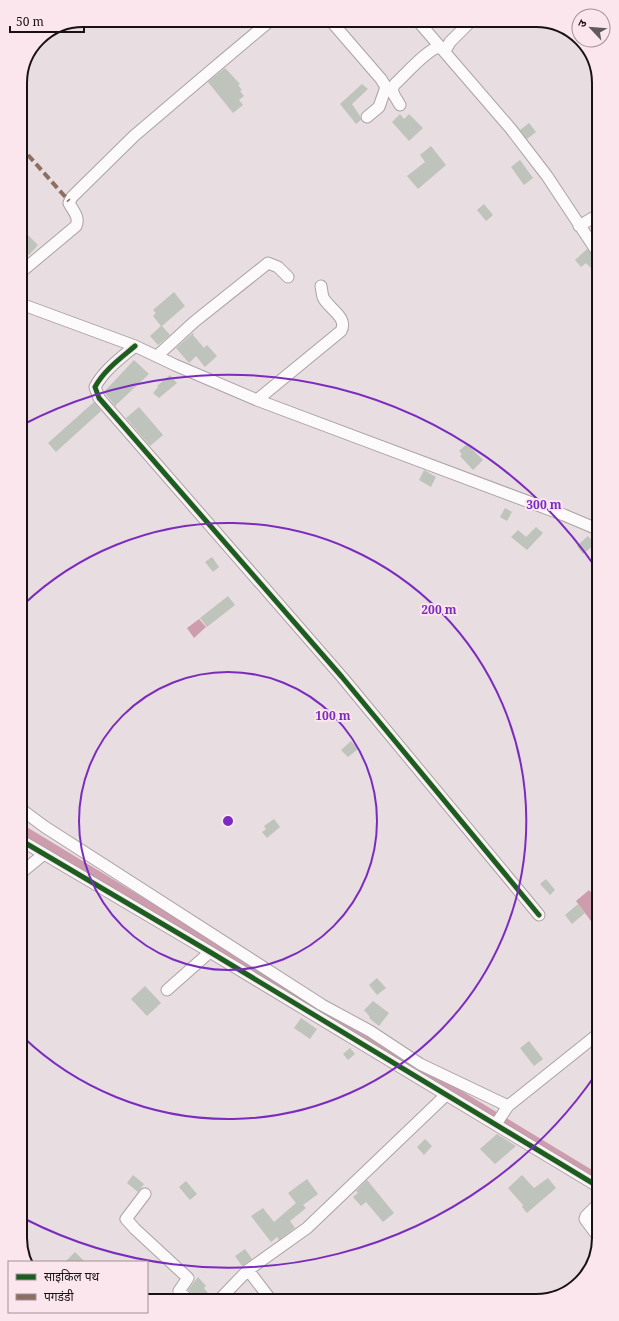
<svg xmlns="http://www.w3.org/2000/svg" width="619" height="1321" viewBox="0 0 619 1321" font-family="'Noto Serif','Noto Sans Devanagari',serif">
	<style>
		.water { fill: #cd9cad }
		.lines { fill: none; stroke-linecap: round; stroke-linejoin: round }
		.canal { stroke: #cd9cad; stroke-width: 10 }
		.building { fill: #bec3bb }
		.minor-casing { stroke: #aaa2a4; stroke-width: 13 }
		.minor { stroke: #fcfafa; stroke-width: 11 }
		.quiet { stroke: #8d6e63; stroke-width: 4; stroke-dasharray: 8 4; stroke-linecap: butt }
		.cycleway-casing { stroke: #fae6ec; stroke-width: 8 }
		.cycleway { stroke: #1b5e20; stroke-width: 5 }
		.ring { fill: none; stroke: #7b2cbf; stroke-width: 2 }
		.rim { fill: none; stroke: #191214; stroke-width: 2 }
		.centre { fill: #7b2cbf; stroke: #fae6ec; stroke-width: 2 }
		.ring-label { font-size: 12px; text-anchor: middle; font-weight: bold; fill: #7b2cbf; stroke: #fae6ec; stroke-width: 4; stroke-linejoin: round; paint-order: stroke }
	</style>
	<rect width="100%" height="100%" fill="#e8dde0"/>
	<path class="water" d="M199,619L206,627L194,638L187,628Z
		M589,890L598,901V921L594,925L576,901Z"/>
	<g class="lines">
		<path class="canal" d="M22,830L599,1180"/>
	</g>
	<path class="building" d="M225,68L240,84L238,85L242,90L240,91L244,96L239,100L243,105L233,113L208,82Z
		M362,84L368,89L352,104L360,116L361,120L356,124L340,104Z
		M400,114L404,119L409,114L423,128L409,141L392,122Z
		M529,123L536,132L527,139L520,130Z
		M431,146L446,165L418,189L407,176L425,162L420,155Z
		M520,160L533,178L524,185L511,167Z
		M484,204L493,215L486,221L477,210Z
		M28,235L38,245L29,255L21,247V242Z
		M587,249L596,259V273L586,263L581,267L575,260Z
		M174,292L185,306L162,326L170,335L158,345L150,336L161,326L153,316L156,313L153,310Z
		M193,333L194,334L193,335L204,348L207,345L217,356L205,367L196,356L189,363L176,348Z
		M134,360L149,374L116,405V407L104,392Z
		M170,375L177,383L159,398L153,393L158,387L157,386Z
		M94,402L101,411L56,452L48,443Z
		M139,407L163,435L150,446L126,418Z
		M467,444L483,460L473,470L460,456L462,454L459,451Z
		M424,470L436,477L431,487L419,480Z
		M505,508L512,512L507,521L500,517Z
		M536,527L543,533L527,550L511,537L518,530L526,537Z
		M588,536L595,544L583,554L577,546Z
		M212,557L219,567L213,572L205,562Z
		M228,596L235,605L207,627L200,618Z
		M351,741L358,749L348,757L341,750Z
		M274,819L280,827L267,838L262,832L266,829L264,826Z
		M546,879L555,890L550,895L540,884Z
		M578,904L585,913L572,924L565,915Z
		M377,978L386,988L377,995L369,985Z
		M145,986L161,1003L147,1016L131,999Z
		M373,1001L389,1013L379,1026L369,1018L370,1017L364,1010Z
		M301,1018L317,1029L310,1039L294,1028Z
		M529,1041L543,1059L534,1066L520,1048Z
		M350,1048L355,1054L348,1060L343,1054Z
		M497,1134L516,1146L495,1164L480,1149Z
		M425,1139L432,1146L424,1155L417,1147Z
		M133,1175L144,1184L138,1192L127,1183Z
		M522,1175L534,1188L548,1178L556,1188L527,1213L522,1207L523,1205L508,1188Z
		M307,1179L318,1194L303,1205L306,1208L290,1221L295,1228L279,1240L277,1237L271,1242L251,1216L263,1208L274,1222L296,1203L288,1193Z
		M367,1180L394,1213L383,1222L366,1202L361,1206L353,1197L358,1193L356,1191Z
		M186,1181L197,1194L190,1200L179,1187Z
		M245,1249L252,1259L242,1266L235,1256Z
		M75,1252L85,1262H65Z
		M198,1277L206,1286L204,1288L212,1298V1300H196L194,1295L188,1290Z"/>
	<g class="lines">
		<g class="minor-casing">
			<path id="minor" d="M330,20L381,79L386,87L379,107L367,117
				M417,20L511,129L547,176L596,250
				M445,51L450,42L472,20
				M400,105L394,95L392,89L395,84C405,75 428,48 440,47
				M579,226L596,216
				M21,272L76,226C80,217 73,211 69,203L72,197L134,136L208,73L271,20
				M21,304L135,346L175,365L257,400L564,515L597,529
				M135,346C121,358 104,370 95,387L99,398L342,677L539,915
				M157,356L194,322L268,263L278,267L288,277
				M257,400L341,331C348,318 331,310 324,299C322,296 322,291 321,286
				M22,810L45,827L322,1005L370,1031L420,1064L508,1106
				M22,841L210,952L599,1187
				M22,872L44,854
				M167,990L210,952
				M496,1124L508,1106L598,1034
				M145,1194L126,1219L135,1229L188,1278L179,1291L189,1300
				M599,1203L586,1216L585,1219L599,1238
				M248,1270L271,1300
				M219,1300L248,1270L307,1228L446,1095"/>
		</g>
		<use href="#minor" class="minor"/>
		<path class="quiet" d="M20,146L69,201"/>
		<g class="cycleway-casing">
			<path id="cycleway" d="M135,346C121,358 104,370 95,387L99,398L342,677L539,915
				M22,841L210,952L599,1187"/>
		</g>
		<use href="#cycleway" class="cycleway"/>
	</g>
	<g class="ring">
		<circle cx="228" cy="821" r="149"/>
		<path d="M23 605A298 298 0 1 1 23 1037"/>
		<path d="M596 1074A447 447 0 0 1 25 1219M22 425A447 447 0 0 1 596 568"/>
	</g>
	<path d="M0 0H619V1321H0ZM83 27H536A56 56 0 0 1 592 83V1238A56 56 0 0 1 536 1294H83A56 56 0 0 1 27 1238V83A56 56 0 0 1 83 27Z" fill="#fae6ec" fill-rule="evenodd"/>
	<path class="rim" d="M83 27H536A56 56 0 0 1 592 83V1238A56 56 0 0 1 536 1294H83A56 56 0 0 1 27 1238V83A56 56 0 0 1 83 27Z"/>
	<circle cx="228" cy="821" r="6" class="centre"/>
	<g class="ring-label">
		<text x="544" y="509">300 m</text>
		<text x="439" y="614">200 m</text>
		<text x="333" y="720">100 m</text>
	</g>
	<rect x="8" y="1261" width="140" height="52" fill="#fae6ec" stroke="#a09196"/>
	<rect x="16" y="1274" width="20" height="6" fill="#1b5e20" stroke="#a09196"/>
	<text x="44" y="1281" font-size="12" fill="#191214">साइकिल पथ</text>
	<rect x="16" y="1294" width="20" height="6" fill="#8d6e63" stroke="#a09196"/>
	<text x="44" y="1301" font-size="12" fill="#191214">पगडंडी</text>
	<g transform="translate(591 28) rotate(296)"><circle r="19" fill="#fae6ec" stroke="#a09196"/>
	<path d="M0-3L7 15L0 10L-7 15Z" fill="#61595b"/>
	<text y="-6" font-size="11" font-weight="bold" text-anchor="middle" fill="#191214">उ</text>
	</g>
	<path d="M10 26v6h74v-6" fill="none" stroke="#191214" stroke-width="2"/>
	<text x="16" y="26" font-size="12" fill="#191214" stroke="#fae6ec" stroke-width="3" paint-order="stroke">50 m</text>
</svg>
